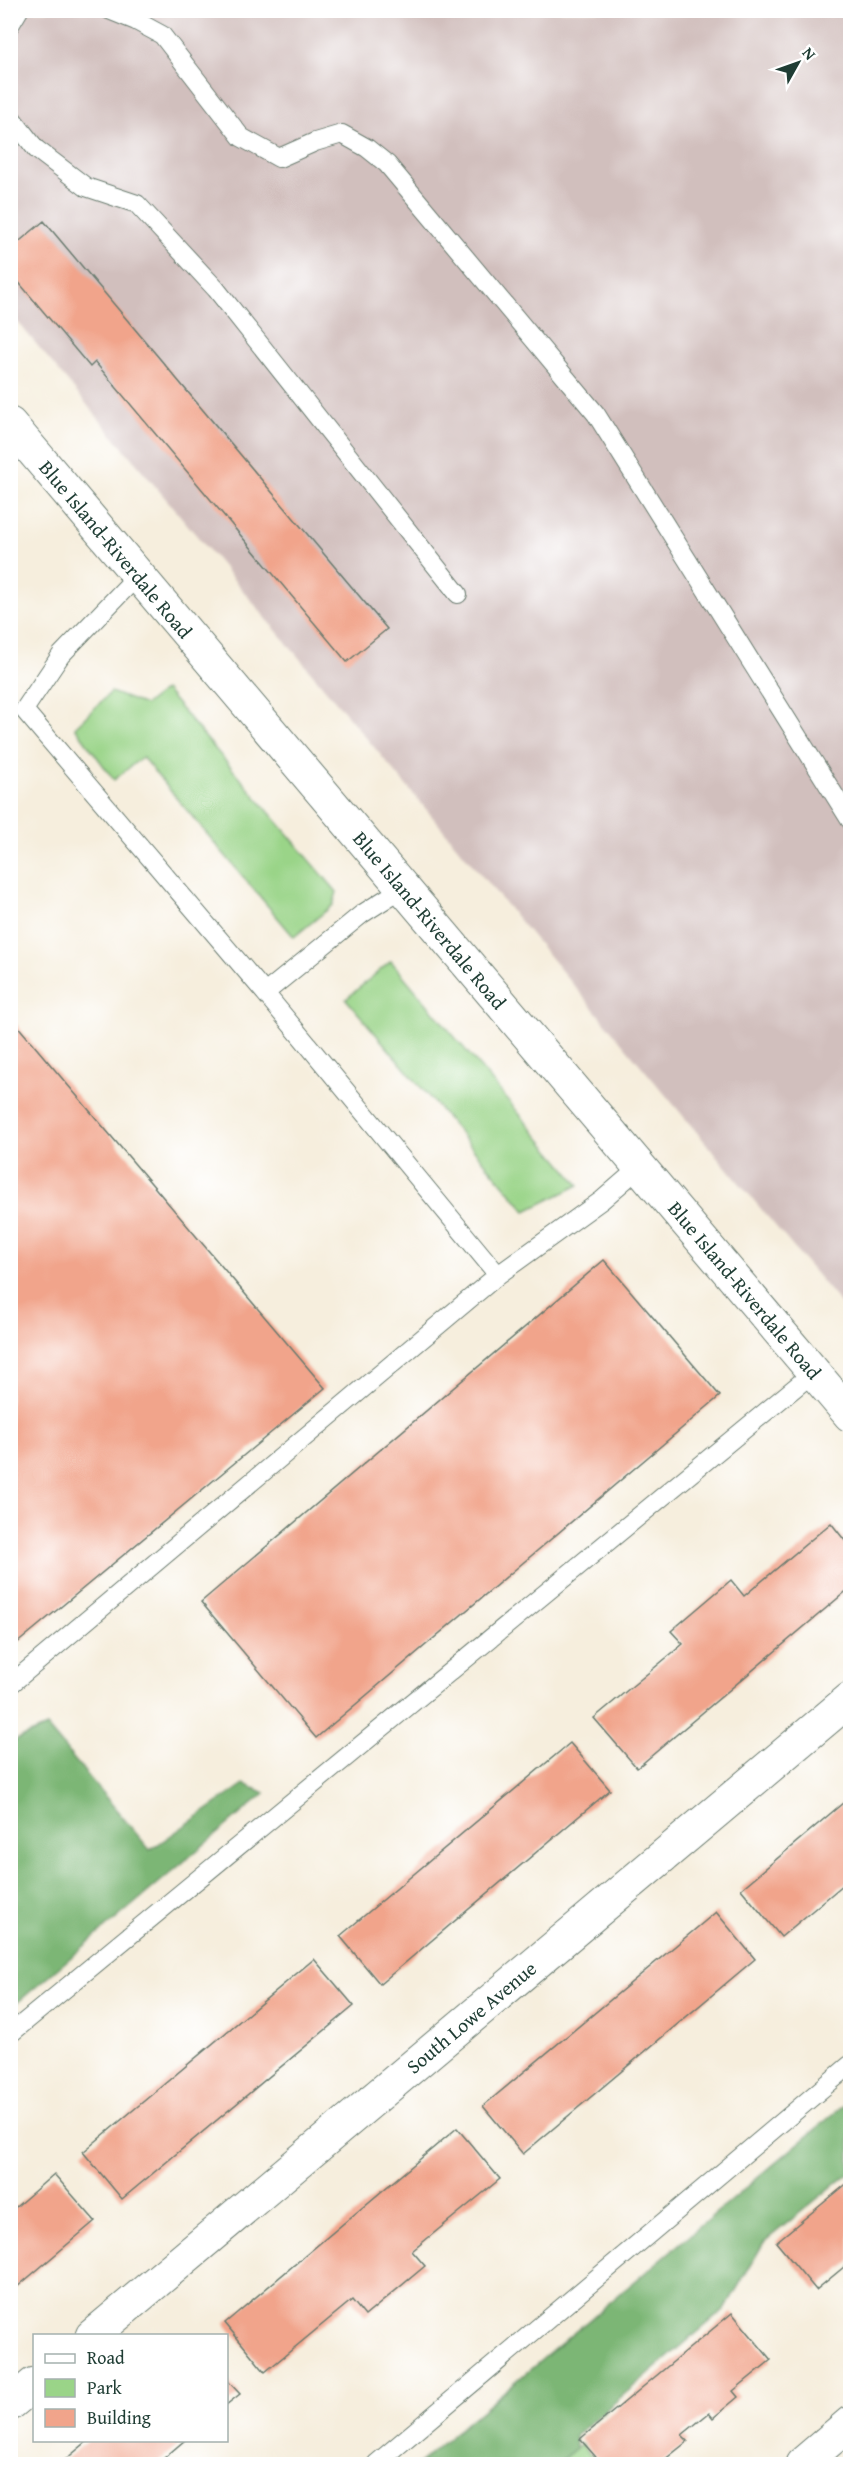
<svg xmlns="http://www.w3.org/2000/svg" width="861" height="2475" viewBox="0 0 861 2475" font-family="'Gentium Book Plus',serif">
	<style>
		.industrial { fill: #d1bfbd }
		.green { fill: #9ad488; stroke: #5c885e; stroke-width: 1.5 }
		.forest { fill: #7bb674; stroke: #4d7a54; stroke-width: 1.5 }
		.building { fill: #f1a48b }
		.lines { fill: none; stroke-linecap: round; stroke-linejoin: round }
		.lane-casing { stroke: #6a7b6f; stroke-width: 20 }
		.street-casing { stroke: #6a7b6f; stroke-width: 35 }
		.lane { stroke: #fff; stroke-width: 18 }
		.street { stroke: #fff; stroke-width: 33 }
		.labels { text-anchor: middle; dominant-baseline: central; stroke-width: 4.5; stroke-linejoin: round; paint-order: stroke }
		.street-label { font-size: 20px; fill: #1f3d34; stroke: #fff }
	</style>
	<rect width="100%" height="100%" fill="#fff"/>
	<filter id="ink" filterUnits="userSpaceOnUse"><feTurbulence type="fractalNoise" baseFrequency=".0167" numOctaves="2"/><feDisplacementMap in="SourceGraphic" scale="12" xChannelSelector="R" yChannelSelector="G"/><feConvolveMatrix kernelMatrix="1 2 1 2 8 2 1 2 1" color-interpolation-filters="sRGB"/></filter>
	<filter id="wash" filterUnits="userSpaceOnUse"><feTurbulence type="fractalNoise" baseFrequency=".008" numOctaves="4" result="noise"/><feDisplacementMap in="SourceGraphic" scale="24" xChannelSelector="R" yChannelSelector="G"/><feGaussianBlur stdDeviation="1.35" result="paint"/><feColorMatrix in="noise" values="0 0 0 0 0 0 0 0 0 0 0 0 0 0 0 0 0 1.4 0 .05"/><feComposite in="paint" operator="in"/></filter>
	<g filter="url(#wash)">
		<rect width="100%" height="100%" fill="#f6eedd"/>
		<path class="industrial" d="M10,11H850V1315L11,314Z"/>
		<path class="green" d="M165,690L337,892L333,905L294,937L142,757L114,780L75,727L111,692L145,705Z
			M391,961L579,1185L526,1211L346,999Z
			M581,2444L598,2464H556Z"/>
		<path class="forest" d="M47,1727L150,1850L244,1784L265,1793L11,2008V1742Z
			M850,2100V2172L764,2242L725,2309L575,2436V2449L556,2464H418Z"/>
		<g id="blocks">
			<path class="building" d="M44,221L387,629L347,662L95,362L90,367L10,272V249Z
				M10,1017L325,1388L10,1649Z
				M604,1260L720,1396L316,1738L201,1602Z
				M831,1523L850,1547V1588L637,1768L594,1718L683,1644L671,1631L731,1580L744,1596Z
				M570,1743L610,1790L380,1984L340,1936Z
				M850,1797V1879L781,1937L741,1889Z
				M716,1912L755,1959L523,2154L483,2106Z
				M314,1959L354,2006L122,2199L83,2152Z
				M457,2128L500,2179L412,2251L425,2266L365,2316L352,2300L265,2372L225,2323Z
				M54,2174L95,2221L10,2293V2212Z
				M850,2181V2262L816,2290L776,2242Z
				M732,2313L771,2360L733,2391L738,2397L713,2418L709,2413L682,2435L688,2441L659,2464H602L580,2439Z
				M226,2379L240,2394L226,2405Z
				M89,2440H185L157,2464H60Z"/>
		</g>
	</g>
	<g filter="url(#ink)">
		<use href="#blocks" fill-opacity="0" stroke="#6a7b6f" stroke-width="1.5"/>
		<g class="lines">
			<g class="lane-casing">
				<path id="lane" d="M109,10L136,21L162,35L241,137L279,158L315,142L342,134L367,148L387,164L596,414L850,820
					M10,25L19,10
					M10,116L36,149L86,187L137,204L216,289L458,594
					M138,575L61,655L24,710L265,993
					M403,888L362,914L265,993L498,1275L602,1200L640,1167
					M11,1684L498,1275
					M10,2034L814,1372
					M376,2464L850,2065"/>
			</g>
			<g class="street-casing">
				<path id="street" d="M10,424L850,1415
					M92,2336L850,1699
					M10,2404L34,2384
					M802,2464L850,2423"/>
			</g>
			<use href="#lane" class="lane"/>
			<use href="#street" class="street"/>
		</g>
	</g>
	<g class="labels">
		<g class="street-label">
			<text transform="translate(116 549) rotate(50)">Blue Island-Riverdale Road</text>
			<text transform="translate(430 920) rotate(50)">Blue Island-Riverdale Road</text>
			<text transform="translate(745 1290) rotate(50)">Blue Island-Riverdale Road</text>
			<text transform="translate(471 2017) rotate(-40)">South Lowe Avenue</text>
		</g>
	</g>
	<rect width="861" height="2475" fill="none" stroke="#fff" stroke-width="36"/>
	<rect x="33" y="2334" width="195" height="108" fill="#ffffff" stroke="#a5b1ae" stroke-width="1.5"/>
	<rect x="45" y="2354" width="30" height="9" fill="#ffffff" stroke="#a5b1ae" stroke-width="1.5"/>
	<text x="87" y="2364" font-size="18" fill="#1f3d34">Road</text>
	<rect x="45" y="2379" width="30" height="18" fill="#9ad488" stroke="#a5b1ae" stroke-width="1.5"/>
	<text x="87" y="2394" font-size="18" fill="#1f3d34">Park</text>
	<rect x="45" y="2409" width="30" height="18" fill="#f1a48b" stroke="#a5b1ae" stroke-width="1.5"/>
	<text x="87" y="2424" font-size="18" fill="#1f3d34">Building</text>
	<g transform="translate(798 63) rotate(50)" stroke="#ffffff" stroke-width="4.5" paint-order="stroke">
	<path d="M0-4.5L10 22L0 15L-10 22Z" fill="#1f3d34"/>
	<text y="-9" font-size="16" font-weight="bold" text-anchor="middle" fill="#1f3d34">N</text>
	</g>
</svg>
